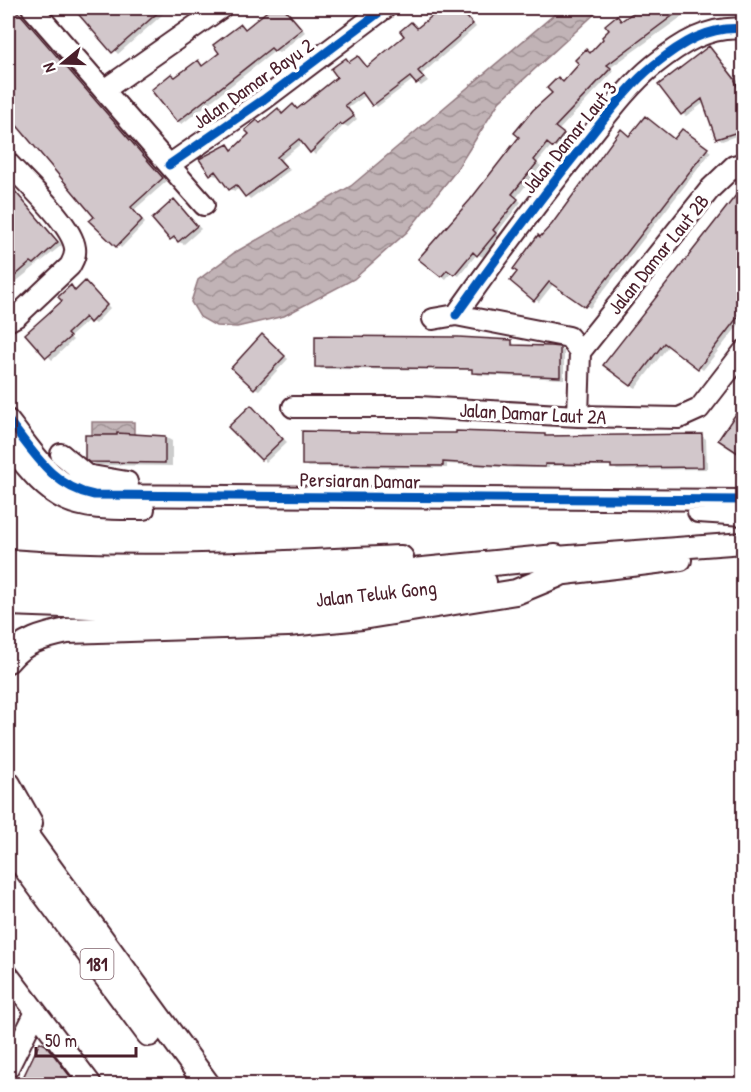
<svg xmlns="http://www.w3.org/2000/svg" width="751" height="1092" viewBox="0 0 751 1092" font-family="'Patrick Hand',sans-serif">
	<style>
		.water { fill: url(#water-waves); stroke: #91787e; stroke-width: 1.5 }
		.shadow { fill: #0003 }
		.building { fill: #d2c7cb; stroke: #4a1f2b; stroke-width: 1.5 }
		.lines { fill: none; stroke-linecap: round; stroke-linejoin: round }
		.minor-casing { stroke: #4a1f2b; stroke-width: 24 }
		.major-casing { stroke: #4a1f2b; stroke-width: 28 }
		.minor { stroke: #fff; stroke-width: 20 }
		.major { stroke: #fff; stroke-width: 24 }
		.cycleway-casing { stroke: #fff; stroke-width: 13 }
		.cycleway { stroke: #0057b8; stroke-width: 9 }
		.labels { text-anchor: middle; dominant-baseline: central; stroke-width: 6; stroke-linejoin: round; paint-order: stroke }
		.shield { fill: #fff; stroke: #80626b; stroke-width: 1.5 }
		.shield-label { font-size: 18px; font-weight: bold; fill: #4a1f2b }
		.street-label { font-size: 20px; fill: #4a1f2b; stroke: #fff }
	</style>
	<defs>
		<pattern id="water-waves" width="16" height="10" patternUnits="userSpaceOnUse" patternTransform="scale(1.5)"><rect width="16" height="10" fill="#c1b3b6"/><path d="M0 5q4-4 8 0t8 0" fill="none" stroke="#9f9194"/></pattern>
	</defs>
	<rect width="100%" height="100%" fill="#fff"/>
	<filter id="ink" filterUnits="userSpaceOnUse"><feTurbulence type="fractalNoise" baseFrequency=".0167" numOctaves="2"/><feDisplacementMap in="SourceGraphic" scale="12" xChannelSelector="R" yChannelSelector="G"/><feConvolveMatrix kernelMatrix="1 2 1 2 8 2 1 2 1" color-interpolation-filters="sRGB"/></filter>
	<g filter="url(#ink)">
		<path class="water" d="M562,8H601L499,102L455,172L407,232L354,279L284,316L237,327L216,326L200,317L191,302L198,280L234,253L351,186Z
			M92,422H134V435H92Z"/>
		<path class="shadow" d="M8,8H15L167,181L134,210L145,223L121,248L8,114Z
			M75,8H170L118,54Z
			M273,8H285L305,32L279,53L275,51L182,124L177,121L176,78L198,62L204,66L221,53L241,26L246,29Z
			M437,8H479L468,17L476,27L422,74L428,81L421,86L414,79L377,107L366,95L348,108L357,119L348,127L344,125L315,155L303,142L281,160L290,170L250,199L240,188L235,191L230,189L219,174L216,176L211,174L227,145L234,150L278,110L284,114L294,106L298,109L339,77L346,60L351,63L358,58L368,68L407,36L411,24L418,29L440,11Z
			M642,8H694L610,68L614,71L558,131L567,138L558,149L552,145L537,163L541,166L516,198L521,202L496,234L500,237L483,257L477,254L459,276L452,272L446,279L442,276L420,258L472,201L581,64L586,51L591,54L612,31L617,17L623,22Z
			M709,48L739,82L744,95V133L722,141L717,138L705,102L686,116L682,114Z
			M686,133L711,152L590,308L554,283L539,302L534,299L540,238L630,138L675,141Z
			M8,183L62,245L8,288Z
			M744,188V318L703,370L669,345L636,388L631,385Z
			M174,201L201,229L184,244L171,239Z
			M86,283L110,308L95,324L89,320L70,337L73,340L52,360L27,334L64,301L71,287L77,292Z
			M266,339L288,359L259,390L255,388Z
			M512,341L516,347L559,349L564,351V379L478,375L473,370L321,369L317,366Z
			M255,410L287,442L266,462L231,427Z
			M457,432L545,435L549,438L702,436L706,439L707,469L617,470L612,466H549V468H513L447,464V468L308,467L304,464L457,435Z
			M165,437L172,441V466L98,465L90,461Z
			M41,1044L51,1049L78,1084H21Z"/>
		<path class="building" d="M8,8H13L21,15L163,178L131,207L142,220L116,247L89,221L94,217L8,115Z
			M73,8H163L112,53Z
			M271,8H284L302,29L274,51L271,48L177,122L151,90L171,74L175,77L198,60L202,66L219,53L213,45L241,24L245,29Z
			M442,8H472L464,14L473,24L418,71L424,78L416,84L410,77L372,106L362,92L345,105L354,116L342,125L340,123L310,153L299,139L277,157L286,167L245,197L236,185L229,190L215,171L210,175L199,159L228,144L232,150L249,134L245,130L257,120L260,123L278,108L282,114L293,104L297,109L337,77L331,69L346,58L349,62L358,56L367,67L404,36L400,31L411,22L417,28Z
			M640,8H683L607,65L611,68L555,127L564,134L553,148L547,143L534,160L537,163L512,194L518,199L493,230L496,233L477,256L473,252L454,275L447,270L441,277L418,259L470,200L519,137L514,133L533,110L552,93L547,88L558,77L563,82L579,64L575,60L586,49L590,53L603,39L602,37L609,30L605,25L617,15L621,21Z
			M709,46L734,78L744,103V130L716,139L702,99L681,115L658,85Z
			M645,116L674,139L682,129L708,148L585,307L549,282L534,301L510,281L517,272L513,269L538,235L540,237L552,224L621,129L629,136Z
			M8,183L58,242L34,264L31,262L8,282Z
			M744,185V309L698,369L664,343L631,386L603,365Z
			M174,199L197,226L178,242L174,237L170,240L152,219Z
			M85,281L107,305L90,323L85,317L67,334L70,337L46,358L25,334L62,301L58,297L71,285L75,291Z
			M262,334L285,356L254,389L231,368Z
			M315,336L458,337L512,340V345L550,346L560,347V377L472,373V369L315,367Z
			M744,402V457L718,440Z
			M251,405L283,439L261,460L228,427Z
			M302,431L404,433H456V431L545,434V436L702,434L703,467L611,468V465L545,464V467L507,466L443,462V466L302,465Z
			M117,433L165,436V463L89,462L85,459V435H117Z
			M40,1042L46,1045L76,1084H20Z"/>
		<g class="lines">
			<g class="minor-casing">
				<path id="minor" d="M32,8L204,205
					M104,90L221,8
					M8,163C25,182 72,224 75,248C76,256 73,260 70,266L17,316L8,321
					M169,165L263,100L385,8
					M456,315C497,257 540,199 584,144C606,117 627,87 654,65C680,44 709,25 744,29
					M433,319L456,315L569,337L580,352L578,416
					M580,352L711,188L734,166L744,163
					M293,407H419L578,416L679,418L699,409L744,351
					M8,420C33,451 52,487 94,495L744,500
					M8,444C55,505 68,510 144,509
					M61,454L86,475L127,482L130,496
					M698,512L744,515
					M556,557L744,543
					M557,575L681,560
					M8,975L91,1084
					M8,1068L36,1012"/>
			</g>
			<g class="major-casing">
				<path id="major" d="M8,562C139,572 270,564 401,558
					M8,584L173,590L238,588L556,557
					M8,603L173,609L240,607L484,582
					M8,660C23,641 44,636 67,631L288,624L362,617L516,592L557,575
					M8,784L30,823
					M8,811L207,1084
					M8,844L149,1034"/>
			</g>
			<use href="#minor" class="minor"/>
			<use href="#major" class="major"/>
			<g class="cycleway-casing">
				<path id="cycleway" d="M169,165L263,100L385,8
					M456,315C497,257 540,199 584,144C606,117 627,87 654,65C680,44 709,25 744,29
					M8,420C33,451 52,487 94,495L744,500"/>
			</g>
			<use href="#cycleway" class="cycleway"/>
		</g>
	</g>
	<g class="labels">
		<rect class="shield" x="80.5" y="949" width="33" height="30" rx="4.5"/>
		<g class="shield-label">
			<text x="97" y="964">181</text>
		</g>
		<g class="street-label">
			<text transform="translate(253 83) rotate(-35)">Jalan Damar Bayu 2</text>
			<text transform="translate(569 137) rotate(-51)">Jalan Damar Laut 3</text>
			<text transform="translate(658 254) rotate(-51)">Jalan Damar Laut 2B</text>
			<text transform="translate(533 413) rotate(3)">Jalan Damar Laut 2A</text>
			<text transform="translate(360 480) rotate(1)">Persiaran Damar</text>
			<text transform="translate(376 593) rotate(-6)">Jalan Teluk Gong</text>
		</g>
	</g>
	<rect width="751" height="1092" fill="none" stroke="#fff" stroke-width="30"/>
	<rect x="15" y="15" width="721" height="1062" fill="none" stroke="#4a1f2b" stroke-width="2" filter="url(#ink)"/>
	<g transform="translate(63 63) rotate(251)" stroke="#ffffff" stroke-width="4.5" paint-order="stroke">
	<path d="M0-4.5L10 22L0 15L-10 22Z" fill="#4a1f2b"/>
	<text y="-9" font-size="16" font-weight="bold" text-anchor="middle" fill="#4a1f2b">N</text>
	</g>
	<path d="M36 1047v9h100v-9" fill="none" stroke="#4a1f2b" stroke-width="3"/>
	<text x="45" y="1047" font-size="18" fill="#4a1f2b" stroke="#ffffff" stroke-width="4.5" paint-order="stroke">50 m</text>
</svg>
